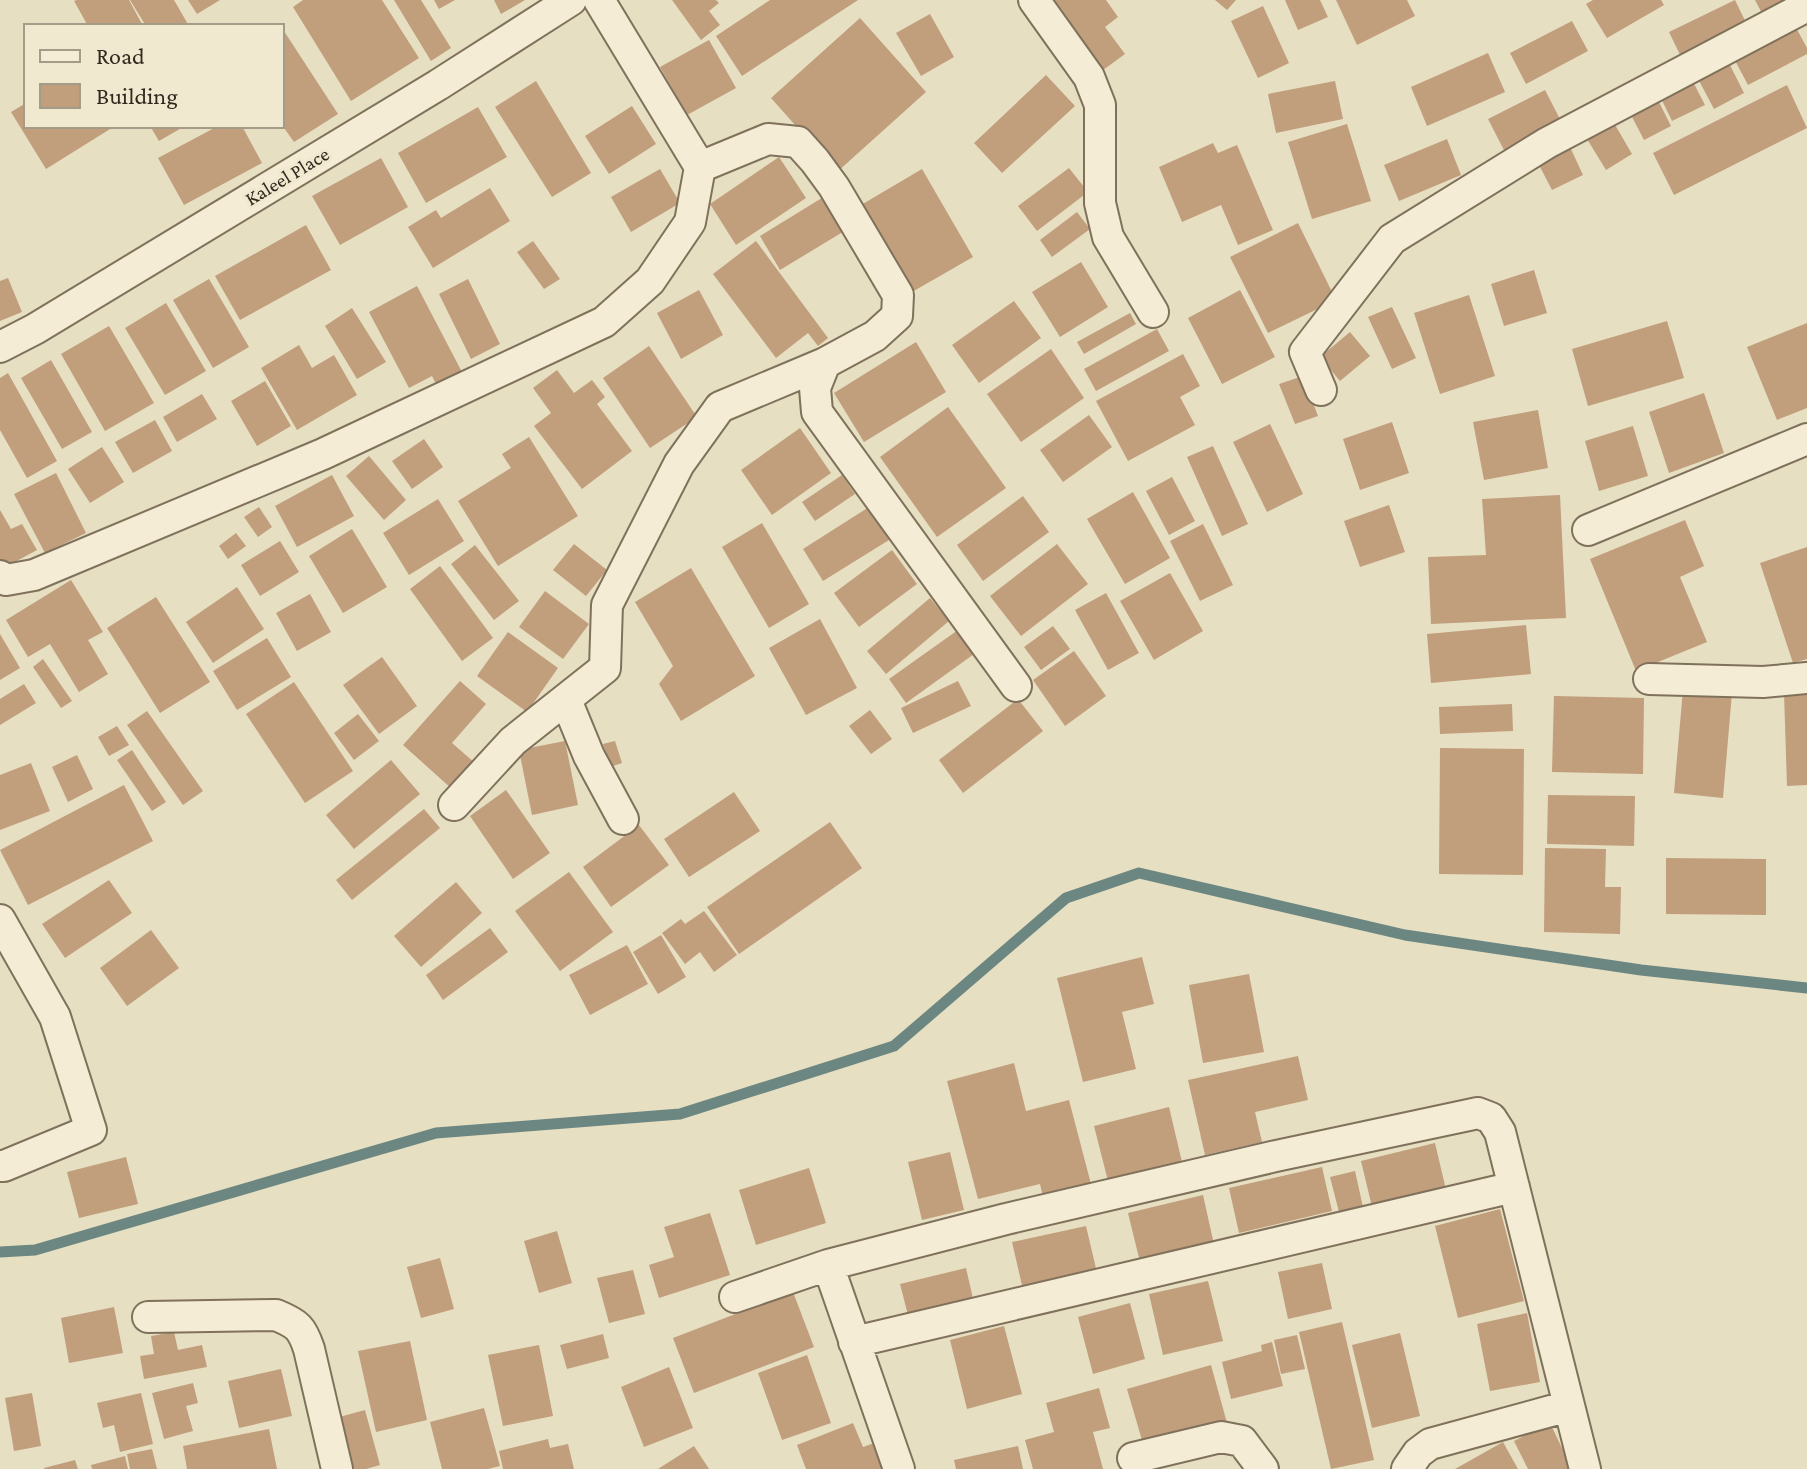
<svg xmlns="http://www.w3.org/2000/svg" width="1807" height="1469" viewBox="0 0 1807 1469" font-family="'Crimson Pro',serif">
	<style>
		.lines { fill: none; stroke-linecap: round; stroke-linejoin: round }
		.stream { stroke: #6c8782; stroke-width: 11 }
		.building { fill: #c19e7c }
		.street-casing { stroke: #7f715b; stroke-width: 34 }
		.street { stroke: #f4ecd4; stroke-width: 30 }
		.labels { text-anchor: middle; dominant-baseline: central; stroke-width: 6; stroke-linejoin: round; paint-order: stroke }
		.street-label { font-size: 20px; fill: #31281e; stroke: #f0e9d0 }
	</style>
	<rect width="100%" height="100%" fill="#e7dfc2"/>
	<g class="lines">
		<path class="stream" d="M0,1252L35,1250L436,1133L680,1114L894,1046L1066,898L1139,873L1405,935L1641,970L1807,988"/>
	</g>
	<path class="building" d="M77,0H129L143,26H88L74,1Z
		M130,0H174L189,26H146Z
		M188,0H220L197,14Z
		M303,0H382L419,58L351,101L293,7Z
		M394,0H421L451,48L431,61Z
		M434,0H455L439,9Z
		M494,0H525L501,14Z
		M672,0H716L719,3L709,11L720,25L701,40Z
		M770,0H858L742,76L716,36Z
		M1043,0H1106L1118,17L1105,27L1125,54L1099,73Z
		M1215,0H1236L1227,10Z
		M1285,0H1320L1328,17L1298,30Z
		M1336,0H1407L1415,16L1357,45Z
		M1593,0H1661L1664,5L1607,38L1586,4Z
		M1735,0L1751,33L1685,65L1669,32Z
		M1755,0H1797L1764,17Z
		M1263,6L1289,63L1258,78L1231,21Z
		M930,14L954,57L921,76L896,33Z
		M860,18L926,92L837,172L771,98Z
		M1572,21L1588,51L1526,84L1510,53Z
		M1793,22L1807,48V54L1748,85L1731,53Z
		M282,28L338,114L294,142L282,125Z
		M709,40L736,88L687,115L660,67Z
		M1488,53L1505,92L1427,126L1411,87Z
		M1727,59L1744,93L1714,109L1696,75Z
		M1046,75L1075,106L1002,173L974,143Z
		M1691,78L1705,105L1672,121L1659,94Z
		M536,81L591,173L552,197L495,107Z
		M1335,81L1343,119L1276,133L1268,94Z
		M1787,85L1807,128L1674,195L1653,153Z
		M1545,90L1564,127L1507,156L1488,119Z
		M1657,98L1671,126L1644,140L1629,111Z
		M26,103V126H115L46,169L11,112Z
		M632,106L656,144L609,174L585,136Z
		M478,107L507,157L426,203L398,153Z
		M1614,123L1632,154L1606,170L1587,139Z
		M1347,124L1371,201L1312,219L1288,142Z
		M150,126H185L159,141Z
		M218,126H242L262,163L184,205L158,158Z
		M1447,139L1461,175L1399,201L1384,165Z
		M1213,143L1218,153L1237,145L1273,230L1238,245L1221,205L1182,222L1159,167Z
		M1570,147L1583,175L1552,190L1538,163Z
		M779,157L806,198L736,245L710,204Z
		M381,158L408,207L340,245L312,196Z
		M1069,168L1088,192L1037,231L1018,206Z
		M660,169L680,203L631,232L611,197Z
		M922,169L973,257L912,292L861,205Z
		M490,188L510,221L433,268L408,227L436,210L441,218Z
		M830,193L851,227L780,270L760,236Z
		M1077,212L1090,229L1052,257L1040,240Z
		M1298,223L1336,300L1268,333L1230,257Z
		M306,225L331,270L240,320L215,276Z
		M533,241L560,279L544,289L517,252Z
		M756,241L828,338L818,346L808,333L776,358L713,274Z
		M1081,262L1108,307L1060,337L1032,292Z
		M1534,270L1547,313L1504,326L1491,284Z
		M8,278L22,312L0,321V281Z
		M209,279L249,347L213,368L173,300Z
		M468,279L500,344L471,359L439,294Z
		M417,286L463,374L438,388L432,376L409,388L369,312Z
		M699,290L723,335L681,359L657,313Z
		M1240,290L1275,357L1222,384L1188,318Z
		M1469,295L1495,376L1440,394L1414,313Z
		M1014,301L1041,338L979,383L952,345Z
		M166,303L206,371L165,395L125,328Z
		M1392,307L1416,358L1392,369L1368,317Z
		M352,308L386,362L357,379L325,326Z
		M1130,313L1136,324L1084,354L1077,342Z
		M1667,321L1684,378L1588,406L1572,349Z
		M1807,323V408L1777,420L1747,347Z
		M109,326L154,403L105,431L61,354Z
		M1157,329L1169,351L1096,391L1084,369Z
		M1350,332L1370,356L1340,381L1320,357Z
		M916,342L946,392L864,442L834,393Z
		M299,345L312,368L334,355L357,395L297,430L261,368Z
		M649,346L697,417L650,448L603,378Z
		M1051,349L1084,398L1021,442L987,394Z
		M1183,354L1200,386L1180,397L1195,425L1128,461L1096,401Z
		M51,360L92,432L62,449L21,378Z
		M557,370L574,393L592,380L605,397L597,404L632,451L582,489L534,426L551,413L533,388Z
		M8,373L57,461L27,478L0,430V378Z
		M1303,376L1318,416L1295,424L1279,384Z
		M265,381L291,426L257,446L231,401Z
		M1704,393L1724,453L1669,473L1649,412Z
		M202,394L217,419L177,442L163,417Z
		M948,407L1006,488L937,537L880,457Z
		M1538,410L1548,468L1484,480L1473,422Z
		M1089,415L1112,447L1063,482L1040,450Z
		M155,420L172,451L133,473L115,442Z
		M1392,422L1409,473L1360,490L1343,439Z
		M1270,424L1303,494L1267,512L1233,442Z
		M1633,426L1648,476L1599,491L1585,441Z
		M800,428L831,473L772,515L741,470Z
		M529,437L578,516L498,566L458,501L511,468L502,454Z
		M424,439L443,467L412,489L392,461Z
		M1213,446L1248,524L1222,536L1187,457Z
		M102,447L124,482L90,503L68,469Z
		M369,456L406,500L384,520L346,476Z
		M56,473L86,533L45,553L14,494Z
		M332,475L354,516L297,547L275,506Z
		M842,475L855,494L815,521L802,502Z
		M1172,477L1195,521L1169,535L1146,491Z
		M1133,492L1170,558L1125,584L1087,519Z
		M1560,495L1566,618L1431,624L1428,557L1486,555L1482,499Z
		M1023,496L1049,532L983,581L957,545Z
		M438,499L464,541L409,575L383,533Z
		M1389,505L1405,552L1360,567L1344,521Z
		M259,507L272,527L258,537L244,517Z
		M869,507L889,540L823,581L803,549Z
		M0,510L11,529L22,524L37,550L0,570Z
		M1685,520L1704,566L1680,577L1707,642L1636,671L1590,559Z
		M762,523L809,604L769,628L722,547Z
		M1203,524L1233,585L1200,601L1170,541Z
		M352,529L387,587L343,613L309,556Z
		M236,533L246,546L228,559L219,546Z
		M280,541L299,572L260,596L241,565Z
		M574,544L607,570L586,596L553,570Z
		M1057,544L1088,584L1021,636L990,596Z
		M475,545L519,601L494,620L451,564Z
		M1807,547V659L1793,663L1760,563Z
		M892,550L917,584L859,627L834,593Z
		M440,566L493,638L462,661L410,589Z
		M691,568L755,676L681,721L659,684L673,666L635,602Z
		M1170,573L1203,631L1154,660L1120,601Z
		M71,580L103,632L88,640L108,674L79,692L50,644L28,657L6,620Z
		M237,587L264,629L213,663L186,622Z
		M545,591L589,624L563,659L519,627Z
		M1106,593L1139,653L1108,670L1075,610Z
		M310,594L331,632L297,651L276,613Z
		M156,597L210,682L160,713L107,628Z
		M930,598L949,621L886,674L867,651Z
		M820,619L857,688L806,715L769,648Z
		M965,625L981,649L906,703L889,679Z
		M1526,625L1531,674L1431,683L1427,634Z
		M1053,626L1070,649L1041,670L1024,647Z
		M508,632L558,668L527,712L477,676Z
		M0,634L20,668L0,680Z
		M267,638L291,677L237,710L213,671Z
		M1074,651L1106,696L1065,726L1033,680Z
		M382,657L417,706L379,734L343,685Z
		M43,659L72,701L61,708L33,667Z
		M460,681L486,704L452,743L475,763L452,789L403,745Z
		M958,681L971,706L913,733L901,708Z
		M294,682L353,771L305,803L246,714Z
		M24,684L36,703L0,725V699Z
		M1683,689L1732,693L1723,798L1674,793Z
		M1807,692V785L1787,786L1784,693Z
		M1554,696L1644,698L1643,774L1552,772Z
		M1018,699L1043,731L963,793L939,760Z
		M1512,704L1513,731L1440,734L1439,707Z
		M870,710L892,739L871,754L849,726Z
		M147,711L203,791L183,805L127,725Z
		M358,714L379,741L354,760L334,733Z
		M117,726L129,745L109,756L98,737Z
		M565,741L578,805L532,815L519,750Z
		M615,741L622,763L610,767L603,744Z
		M1440,748L1524,749L1523,875L1439,874Z
		M132,750L166,802L152,811L117,760Z
		M77,755L93,789L68,802L52,767Z
		M391,760L420,794L354,849L326,815Z
		M31,763L50,811L0,830V775Z
		M124,785L153,841L28,905L0,850Z
		M506,790L550,853L513,879L470,816Z
		M734,792L760,831L689,877L664,839Z
		M1548,795L1635,796L1634,846L1547,844Z
		M424,809L440,828L352,900L336,880Z
		M830,822L862,868L739,954L707,907Z
		M639,825L669,865L611,907L583,867Z
		M1545,848L1606,849L1605,887H1621L1620,934L1544,932Z
		M1666,858L1766,859V915L1666,914Z
		M569,872L613,932L560,971L515,911Z
		M109,880L132,913L65,958L42,924Z
		M456,882L482,913L421,967L394,936Z
		M704,911L737,955L714,972L700,952L685,964L662,933L681,919L685,924Z
		M490,928L508,952L443,1000L426,975Z
		M151,930L179,968L127,1006L100,968Z
		M661,935L686,977L658,994L633,952Z
		M627,945L648,984L590,1015L569,975Z
		M1142,957L1154,1004L1122,1012L1136,1069L1083,1082L1057,978Z
		M1249,974L1264,1052L1203,1063L1189,985Z
		M1298,1056L1308,1100L1255,1112L1262,1142L1205,1155L1188,1080Z
		M1014,1063L1026,1111L1069,1100L1091,1184L1043,1197L1040,1184L978,1199L947,1081Z
		M1169,1107L1182,1162L1108,1181L1094,1126Z
		M1435,1143L1447,1194L1373,1211L1361,1161Z
		M950,1152L964,1210L922,1220L908,1162Z
		M126,1157L138,1204L79,1218L67,1172Z
		M1322,1167L1332,1211L1239,1233L1229,1188Z
		M809,1168L826,1223L756,1245L739,1190Z
		M1355,1171L1363,1207L1339,1212L1330,1177Z
		M1203,1195L1215,1249L1141,1266L1128,1213Z
		M1500,1209L1524,1301L1458,1318L1435,1226Z
		M710,1213L730,1275L659,1298L649,1265L674,1257L664,1227Z
		M1086,1226L1098,1277L1024,1294L1012,1242Z
		M557,1231L572,1283L539,1293L524,1241Z
		M440,1258L454,1309L421,1318L407,1267Z
		M1322,1263L1332,1309L1288,1319L1278,1272Z
		M966,1268L974,1303L909,1319L900,1284Z
		M633,1270L645,1314L609,1323L597,1278Z
		M1208,1281L1223,1341L1163,1355L1149,1294Z
		M793,1292L814,1347L694,1393L673,1338Z
		M1130,1303L1145,1359L1093,1374L1078,1317Z
		M114,1307L123,1353L69,1363L61,1318Z
		M1527,1313L1540,1382L1490,1391L1477,1324Z
		M1342,1322L1374,1460L1331,1469L1299,1332Z
		M1004,1326L1022,1394L967,1409L950,1340Z
		M174,1332L178,1350L202,1345L207,1367L144,1379L140,1356L154,1354L151,1336Z
		M1400,1333L1420,1416L1372,1428L1352,1345Z
		M603,1334L609,1358L567,1369L560,1345Z
		M1297,1335L1305,1369L1281,1374L1274,1340Z
		M410,1341L427,1420L376,1432L358,1351Z
		M1272,1342L1283,1386L1231,1399L1222,1362L1262,1351L1261,1345Z
		M539,1345L553,1416L503,1426L488,1355Z
		M807,1355L831,1423L782,1440L758,1373Z
		M1211,1365L1227,1423L1144,1447L1127,1389Z
		M669,1367L693,1428L644,1447L621,1387Z
		M281,1369L292,1416L239,1428L228,1381Z
		M193,1383L198,1403L186,1406L193,1431L164,1439L152,1393Z
		M1099,1388L1110,1428L1093,1432L1103,1469H1033L1025,1440L1054,1432L1046,1403Z
		M32,1393L41,1446L14,1451L5,1398Z
		M141,1393L153,1444L120,1452L114,1425L103,1428L97,1403Z
		M484,1408L500,1466L488,1469H442L430,1422Z
		M365,1410L380,1465L366,1469H345L332,1419Z
		M853,1423L863,1447L877,1442L887,1469H806L797,1445Z
		M1550,1423L1572,1469H1528L1514,1441Z
		M269,1429L277,1469H187L183,1446Z
		M548,1439L550,1448L568,1444L574,1469H503L499,1451Z
		M1503,1442L1518,1469H1455Z
		M694,1446L709,1469H658Z
		M1018,1446L1023,1469H956L954,1460Z
		M152,1449L157,1469H130L127,1454Z
		M125,1456L128,1469H92L91,1465Z
		M75,1460L78,1469H44V1468Z"/>
	<g class="lines">
		<g class="street-casing">
			<path id="street" d="M599,0L700,167
				M1034,0L1089,77L1100,105V203L1108,237L1153,312
				M0,347L35,329L438,85L571,0
				M1321,390L1305,352L1392,239L1547,143L1807,6
				M1588,530L1807,439
				M0,576L6,580L34,575L323,454L604,322L650,281L690,222L700,167L768,139L798,142L815,161L834,187L898,295L897,316L875,336L825,363L815,388L817,412L1016,686
				M1649,679L1763,682L1807,678
				M566,700L589,756L623,819
				M454,805L513,741L605,668L607,605L679,464L720,407L825,363
				M0,920L55,1017L91,1130L4,1166H0
				M828,1265L899,1469
				M735,1297L828,1265L1006,1219L1276,1156L1478,1113L1491,1118L1500,1132L1585,1469
				M148,1317L276,1315C298,1324 302,1328 309,1349L337,1469
				M854,1342L1514,1187
				M1133,1458L1221,1437L1242,1441L1263,1469
				M1407,1469L1418,1453L1430,1444L1569,1406"/>
		</g>
		<use href="#street" class="street"/>
	</g>
	<g class="labels">
		<g class="street-label">
			<text transform="translate(287 176) rotate(-31)">Kaleel Place</text>
		</g>
	</g>
	<rect x="24" y="24" width="260" height="104" fill="#f0e9d0" stroke="#a49c89" stroke-width="2"/>
	<rect x="40" y="50" width="40" height="12" fill="#f4ecd4" stroke="#a49c89" stroke-width="2"/>
	<text x="96" y="64" font-size="24" fill="#31281e">Road</text>
	<rect x="40" y="84" width="40" height="24" fill="#c19e7c" stroke="#a49c89" stroke-width="2"/>
	<text x="96" y="104" font-size="24" fill="#31281e">Building</text>
</svg>
